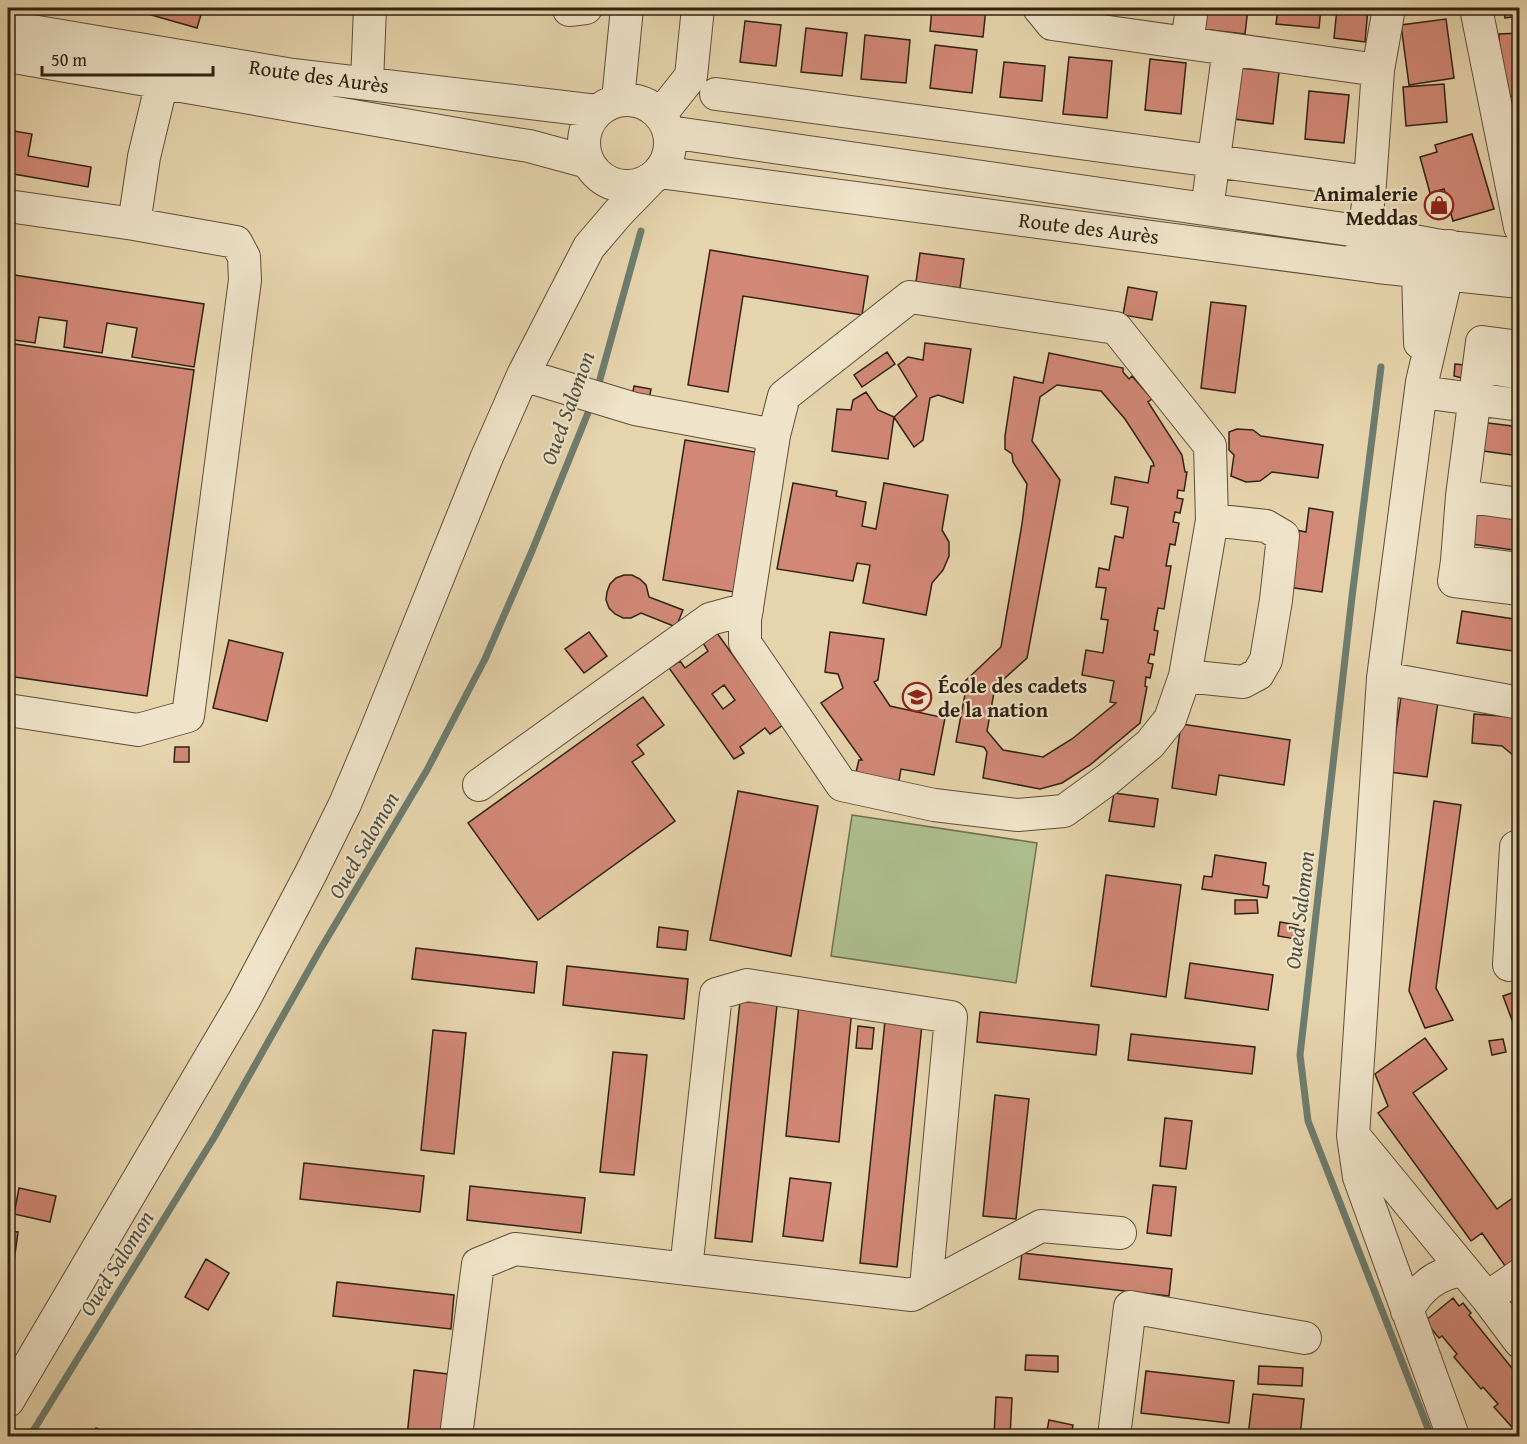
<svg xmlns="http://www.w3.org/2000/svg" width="1527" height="1444" viewBox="0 0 1527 1444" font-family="'Gentium Book Plus',serif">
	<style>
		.green { fill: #aebe8e; stroke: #6e7050; stroke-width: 1.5 }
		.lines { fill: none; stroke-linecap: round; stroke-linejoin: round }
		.stream { stroke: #6d7c6e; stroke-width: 7 }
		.building { fill: #d18876; stroke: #2f2213; stroke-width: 1.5; fill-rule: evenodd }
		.minor-casing { stroke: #5d4e39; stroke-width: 34 }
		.minor { stroke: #efe3c9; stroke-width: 32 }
		.labels { text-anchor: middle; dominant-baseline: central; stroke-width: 4.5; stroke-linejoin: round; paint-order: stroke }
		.street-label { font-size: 21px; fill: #2f2213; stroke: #efe3c9 }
		.poi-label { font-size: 21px; font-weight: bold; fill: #2f2213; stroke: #efe3c9; text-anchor: end }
		.water-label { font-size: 22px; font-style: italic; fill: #4e4f41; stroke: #efe3c9 }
	</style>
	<rect width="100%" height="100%" fill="#e6d4ac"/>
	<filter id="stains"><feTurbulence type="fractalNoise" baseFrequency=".00333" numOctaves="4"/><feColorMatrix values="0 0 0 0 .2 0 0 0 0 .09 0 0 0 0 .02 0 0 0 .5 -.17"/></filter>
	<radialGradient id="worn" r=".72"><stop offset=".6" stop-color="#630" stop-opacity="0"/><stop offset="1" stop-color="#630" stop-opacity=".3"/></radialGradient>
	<path class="green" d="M852,815L1037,843L1016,983L831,956Z"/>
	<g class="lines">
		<path class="stream" d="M669,9V8
			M1381,367L1352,597L1300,1055L1308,1121L1431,1436
			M597,390L641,231
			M30,1436L215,1136L320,950L427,770L485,659L532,551L592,403"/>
	</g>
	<path class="building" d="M127,8H203L197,28Z
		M870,8H916L915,12Z
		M932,8H986L983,37L930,31Z
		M1202,8H1248L1245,34L1200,29Z
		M1278,8H1321L1319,28L1276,24Z
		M1337,8H1368L1365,42L1334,38Z
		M1503,8H1520V16L1505,18Z
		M1446,19L1454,78L1409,85L1401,25Z
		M745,21L781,25L776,66L740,62Z
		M806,28L847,33L842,76L801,72Z
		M1520,33V96L1500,97L1499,34Z
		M865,35L910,40L906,83L861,79Z
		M935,45L977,50L972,93L930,88Z
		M1069,57L1112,61L1107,118L1063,114Z
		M1150,59L1186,63L1181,114L1145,110Z
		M1004,62L1045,66L1042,101L1000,97Z
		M1239,68L1279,72L1273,124L1234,119Z
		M1444,84L1447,122L1406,126L1403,87Z
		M1309,91L1349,95L1344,143L1305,139Z
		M1520,100V134H1508L1506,101Z
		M8,130L32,134L28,156L91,167L88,187L8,173Z
		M1472,134L1494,209L1453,221L1444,189L1430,193L1420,157L1437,152L1435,145Z
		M710,250L868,276L862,315L743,296L728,392L688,385Z
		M920,253L964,259L960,288L916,282Z
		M8,274L204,304L194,367L132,357L137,328L107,323L102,353L64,347L67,321L39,317L35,343L8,339Z
		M1128,287L1157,292L1152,320L1123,315Z
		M1211,302L1246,306L1235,393L1201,388Z
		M8,343L194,370L147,696L8,676Z
		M925,343L971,349L963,403L938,395L930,398L923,440L914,447L894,417L917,396L898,365L908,357L923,360Z
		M887,352L895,364L862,387L854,375Z
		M1049,353L1123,368V372L1129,379L1132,376L1152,399L1148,402L1182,455L1185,472H1187L1184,491L1178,490L1177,498L1183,499L1180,513L1175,512L1173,522L1179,523L1175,545L1170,544L1166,566H1171L1164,609L1158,608L1154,630L1158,631L1154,655L1150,654L1148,663L1153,664L1150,678L1146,677L1145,686L1147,687L1140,723L1090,765L1062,783L1040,789L983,778L987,752L984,747L956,742L966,689L961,685L1001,647L1022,524L1027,484L1013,462L1012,454L1005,449V436L1014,377L1043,383ZM1057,385L1101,391L1125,419L1153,462L1154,466H1151L1148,483L1115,477L1111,504L1128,507L1123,538L1115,536L1109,570L1099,568L1096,587L1106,588L1101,619L1108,620L1103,653L1086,650L1082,675L1114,681L1110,702L1116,703L1072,739L1043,757L1003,750L987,731L995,687L1027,658L1060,480L1032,441L1040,397Z
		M1455,364L1464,365L1462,378L1454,376Z
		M634,386L651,389L649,400L632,397Z
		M866,392L878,410L894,417L888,459L832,451L837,409L851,410L853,400Z
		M1480,422L1520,427V456L1476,450Z
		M1237,429L1253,430L1261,436L1323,445L1318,478L1272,472L1260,481L1246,482L1231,476L1234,455L1229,450V432Z
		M685,440L761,453L740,593L663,580Z
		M793,483L837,491L836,496L866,502L862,526L876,529L884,483L948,495L942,530L949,542V556L943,570L932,583L926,615L863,603L870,565L857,563L853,581L777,569Z
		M1309,508L1333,512L1322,592L1288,587L1296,530L1306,532Z
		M1476,512L1520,519V551L1472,544Z
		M624,575H632L640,579L646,585L649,597L683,610L676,627L641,613L631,618H623L615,614L609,608L606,600L607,592L610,584L616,578Z
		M1462,611L1520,620V652L1457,643Z
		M589,632L607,656L584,673L565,649Z
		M830,632L884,639L878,680L874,682L890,706L945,718L934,775L901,769L898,786L855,776L859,760H862L821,703L843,688L838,674L825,672Z
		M717,633L783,725L770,734L765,728L740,747L744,753L734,759L669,668L680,661L685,668L708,651L703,643ZM724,685L735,700L723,709L712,694Z
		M229,640L283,653L267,721L213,708Z
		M643,697L664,725L637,745L644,754L632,762L675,821L538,920L468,823Z
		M1401,697L1438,702L1427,777L1390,772Z
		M1474,714L1513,717L1520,723V761L1502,746L1472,743Z
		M1181,724L1290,740L1284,785L1219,775L1216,795L1172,788Z
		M175,747H189V762H174Z
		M738,791L818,806L791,956L710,940Z
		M1114,793L1158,799L1154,827L1109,821Z
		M1434,801L1461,805L1436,988L1453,1020L1425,1028L1409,991Z
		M1215,855L1266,863L1263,885L1269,886L1267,898L1202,889L1204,876L1212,877Z
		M1106,875L1181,885L1166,997L1091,986Z
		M1235,900H1257L1258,913L1235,914Z
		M1280,922L1298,925L1295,939L1278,936Z
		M659,927L688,931L686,950L657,947Z
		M416,948L537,962L534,993L412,979Z
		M1190,963L1273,975L1268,1010L1185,998Z
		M567,966L688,979L684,1019L563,1005Z
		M1520,990V1026L1515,1028L1503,996Z
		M740,1001L777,1005L752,1242L715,1238Z
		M799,1004L852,1009L839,1142L786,1136Z
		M886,1011L923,1015L897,1267L860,1263Z
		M980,1012L1099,1025L1096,1055L977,1042Z
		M858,1026L874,1028L872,1049L856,1048Z
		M433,1030L466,1033L454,1154L421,1150Z
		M1131,1034L1255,1047L1252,1074L1128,1060Z
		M1425,1038L1447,1069L1413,1093L1497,1209L1520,1193V1262L1508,1270L1482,1233L1471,1241L1378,1113L1388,1106L1375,1074Z
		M1503,1039L1506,1052L1492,1055L1489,1041Z
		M613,1052L647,1055L634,1175L600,1172Z
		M995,1095L1029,1099L1016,1219L983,1216Z
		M1165,1118L1192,1121L1186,1169L1160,1166Z
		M304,1163L424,1176L420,1212L300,1199Z
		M790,1178L831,1183L823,1241L783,1236Z
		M1153,1185L1176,1187L1171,1236L1147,1233Z
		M470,1186L585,1198L581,1233L467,1220Z
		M19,1188L56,1196L50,1222L14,1214Z
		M8,1231L18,1232L12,1276L8,1275Z
		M1022,1253L1172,1269L1169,1296L1019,1279Z
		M206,1259L229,1273L208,1310L185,1297Z
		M337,1282L454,1295L451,1329L333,1316Z
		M1453,1298L1459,1306L1463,1303L1471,1313L1469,1315L1520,1378V1436L1494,1407L1498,1404L1483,1387L1481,1389L1454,1357L1457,1354L1442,1336L1439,1338L1425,1321Z
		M1026,1355L1058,1356V1372L1025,1370Z
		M1259,1366L1303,1368L1302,1386L1258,1384Z
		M414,1370L448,1374L442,1436H407Z
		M1146,1371L1234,1381L1229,1423L1141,1413Z
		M1253,1394L1304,1399L1300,1436H1248Z
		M996,1397L1012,1398L1010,1436H994Z
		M1049,1420L1073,1425L1071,1436H1046Z
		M96,1428L114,1436H91Z"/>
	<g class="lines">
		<g class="minor-casing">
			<path id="minor" d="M1039,8L1052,24L1378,70
				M1476,8L1520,227
				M569,10L586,8
				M8,27L293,75L597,111
				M1187,43L1192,8
				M8,56L497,141L529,146L588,162
				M367,83L370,8
				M716,94L1370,182
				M584 143a43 43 0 1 1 86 0a43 43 0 1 1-86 0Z
				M618,100L627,8
				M660,115L691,76L698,8
				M669,132L1365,232L1441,246L1520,255
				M659,172L1378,267L1520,282
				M8,206L134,224L236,242L244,257L245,280L188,716L138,730L8,710
				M1207,209L1229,49
				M134,224L144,157L162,82
				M1449,246L1447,274L1422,382L1383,678L1353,1136L1359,1177L1453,1436
				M1361,254L1369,197L1378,70L1389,8
				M910,297L1116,328L1210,446L1212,520L1185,676L1170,719L1150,744L1108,779L1064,811L1018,815L934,805L842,785L745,643V620L774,435L784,396Z
				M1420,343L1418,270L1422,249
				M1520,347L1482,342L1462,496L1520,504
				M1479,366L1520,373
				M523,375L635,409L774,435
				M1421,392L1520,405
				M1457,561L1462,496
				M1520,569L1457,561L1454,581L1520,589
				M1185,676L1243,682L1258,674L1266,660L1276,600L1283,536L1266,526L1212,520
				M1383,678L1520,703
				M479,785L710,619L747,609
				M1509,965L1516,847
				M1354,1136L1487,1298L1520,1342
				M686,1269L716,994L747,985L951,1017L926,1287
				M1487,1298L1520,1275
				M1407,1311C1419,1287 1437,1273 1463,1270
				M8,1401L244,1000L311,873L345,804L375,733L486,459L523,375L589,247L618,213L650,180
				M456,1436L478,1264L515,1249L912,1295L1041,1226L1120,1233
				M1114,1436L1130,1307L1305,1338"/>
		</g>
		<use href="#minor" class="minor"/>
	</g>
	<defs>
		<g id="shop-ring" transform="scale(1.5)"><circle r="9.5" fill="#efe3c9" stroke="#8f2418" stroke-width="1.5"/><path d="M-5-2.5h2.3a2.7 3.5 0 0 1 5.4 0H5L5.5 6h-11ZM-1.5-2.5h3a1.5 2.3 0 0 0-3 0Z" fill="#8f2418"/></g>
		<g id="school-ring" transform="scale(1.5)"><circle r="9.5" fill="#efe3c9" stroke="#8f2418" stroke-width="1.5"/><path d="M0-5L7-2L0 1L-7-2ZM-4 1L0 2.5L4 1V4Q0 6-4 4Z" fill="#8f2418"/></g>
	</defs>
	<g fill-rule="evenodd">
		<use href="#shop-ring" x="1439" y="205"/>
		<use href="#school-ring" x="917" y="697"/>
	</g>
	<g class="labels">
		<g class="street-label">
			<text transform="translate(319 76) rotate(8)">Route des Aurès</text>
			<text transform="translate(1089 228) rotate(7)">Route des Aurès</text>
		</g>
		<g class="poi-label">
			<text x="1418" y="193">Animalerie<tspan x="1418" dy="24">Meddas</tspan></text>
			<text x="938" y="685" text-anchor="start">École des cadets<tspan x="938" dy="24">de la nation</tspan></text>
		</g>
		<g class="water-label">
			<text transform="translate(567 408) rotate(-70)">Oued Salomon</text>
			<text transform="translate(363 845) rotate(-60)">Oued Salomon</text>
			<text transform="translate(1299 910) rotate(-83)">Oued Salomon</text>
			<text transform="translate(116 1263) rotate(-58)">Oued Salomon</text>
		</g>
	</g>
	<rect width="1527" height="1444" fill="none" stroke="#e6d4ac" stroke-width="30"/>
	<rect x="9" y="9" width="1509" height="1426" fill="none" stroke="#2f2213" stroke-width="3"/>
	<rect x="15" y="15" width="1497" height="1414" fill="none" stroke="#2f2213" stroke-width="1.5"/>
	<path d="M42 66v9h171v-9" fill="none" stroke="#2f2213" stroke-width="3"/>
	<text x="51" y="66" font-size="18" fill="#2f2213" stroke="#efe3c9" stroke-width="4.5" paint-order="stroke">50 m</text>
	<rect width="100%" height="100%" filter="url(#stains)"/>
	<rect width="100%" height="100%" fill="url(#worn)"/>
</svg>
